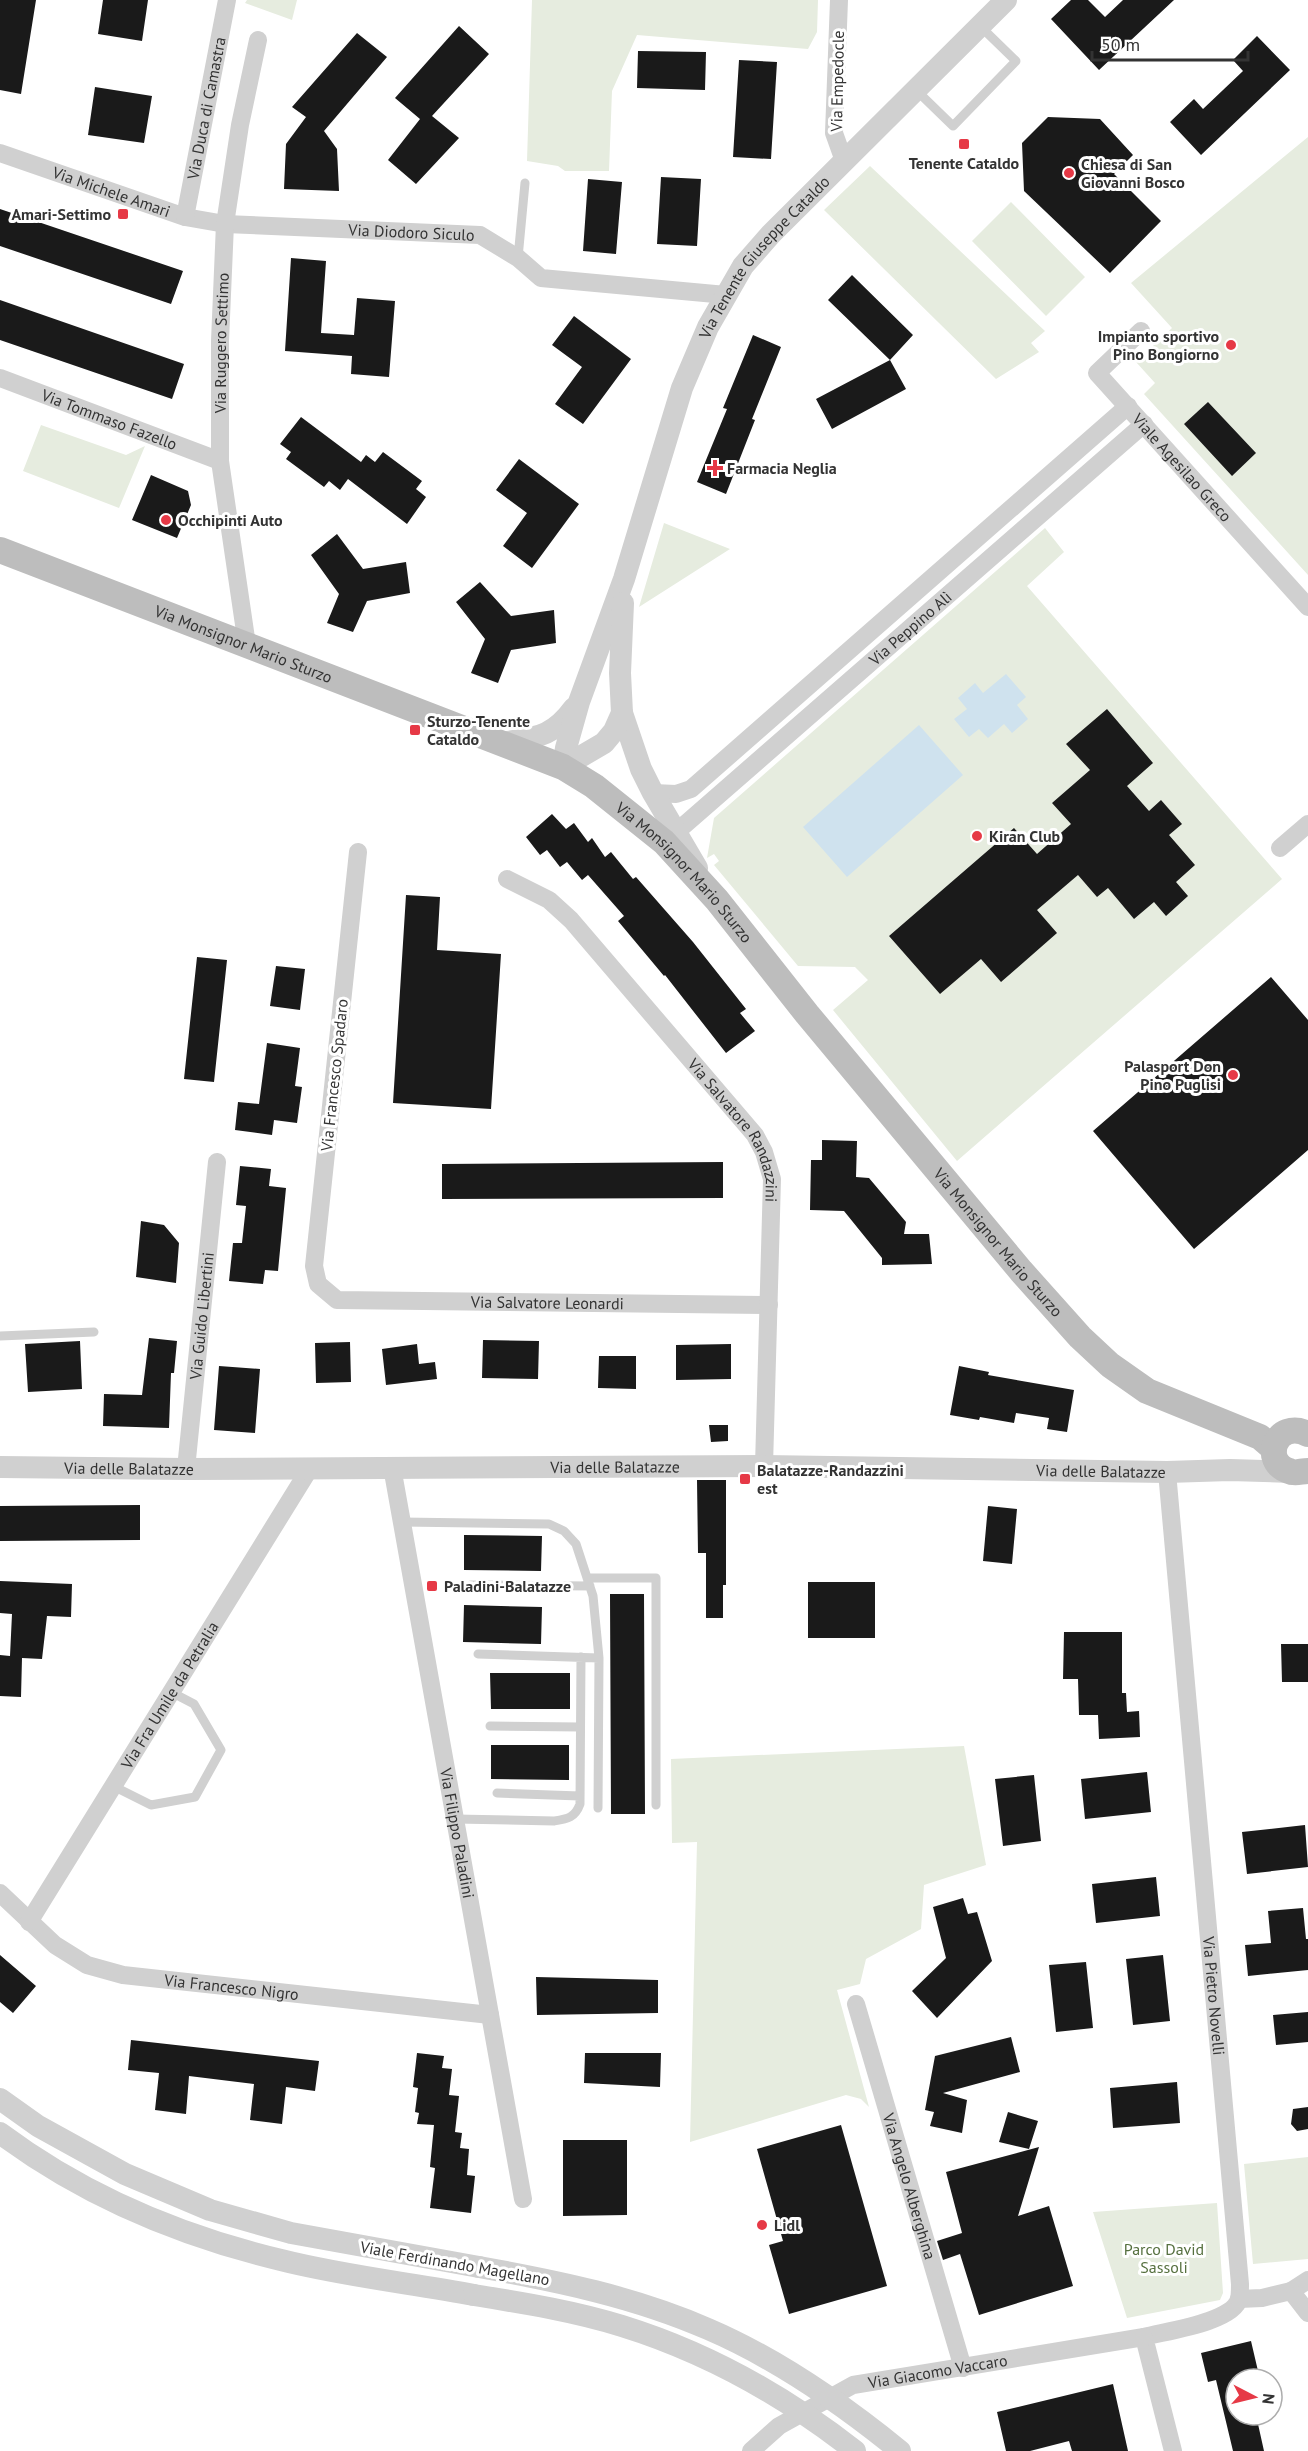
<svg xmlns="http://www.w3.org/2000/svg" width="1308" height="2451" viewBox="0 0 1308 2451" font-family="'PT Sans',sans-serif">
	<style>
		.green { fill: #e6ecdf }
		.water { fill: #cfe2ee }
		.building { fill: #1a1a1a }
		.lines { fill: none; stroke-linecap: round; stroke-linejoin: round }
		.service { stroke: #d0d0d0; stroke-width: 9 }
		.minor { stroke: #d0d0d0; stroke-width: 18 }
		.tertiary { stroke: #d0d0d0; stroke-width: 22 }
		.secondary { stroke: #bdbdbd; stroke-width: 26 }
		.tertiary-bridge { stroke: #d0d0d0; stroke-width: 22 }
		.poi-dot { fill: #e63946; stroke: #fff; stroke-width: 2 }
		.labels { text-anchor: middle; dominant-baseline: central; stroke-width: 6; stroke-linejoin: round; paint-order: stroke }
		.street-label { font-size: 16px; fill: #333; stroke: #fff }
		.poi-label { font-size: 16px; font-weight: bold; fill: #333; stroke: #fff; text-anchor: start }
		.park-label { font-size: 16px; fill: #56703f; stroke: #fff }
	</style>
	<rect width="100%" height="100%" fill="#fff"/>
	<path class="green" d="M247,0H297L292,20L245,3Z
		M532,0H818L817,32L808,49L637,35L612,91L609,171H565L558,166L527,161Z
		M1308,137V575L1144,394L1155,383L1136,362L1172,328L1131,283Z
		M870,166L1045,331L1031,343L1039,352L996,379L824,210Z
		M1011,202L1085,277L1046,316L972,241Z
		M41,425L126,455L145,446L119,508L23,471Z
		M664,523L730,549L639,607Z
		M1045,528L1064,552L1027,586L1282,879L957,1161L833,1010L868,980L855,967L798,966L714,865L719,861L714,854L707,858L714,818Z
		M964,1746L986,1865L924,1885L921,1929L866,1959L860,1984L837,1990L869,2107L861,2099L846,2095L690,2142L697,1842L672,1843L671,1759Z
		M1308,2157V2259L1253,2264L1244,2164Z
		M1217,2203L1223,2293L1220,2300L1127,2318L1093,2212Z"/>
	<path class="water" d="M1006,674L1026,697L1017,705L1028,719L1012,733L1004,724L988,738L979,729L969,737L954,719L967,709L958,698L975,683L983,693Z
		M919,725L963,775L847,877L803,827Z"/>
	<path class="building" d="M0,0H36L21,94L0,90Z
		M103,0H148L142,41L98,34Z
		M1071,0H1088L1105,17L1123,0H1174L1099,70L1051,19Z
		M459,26L489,54L432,116L459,138L416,184L388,160L420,119L395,98Z
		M357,33L387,57L324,131L337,149L339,191L284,189L286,144L306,117L292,107Z
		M1257,36L1290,70L1201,155L1170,122L1194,99L1203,109L1243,71L1233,60Z
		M638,51L706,52L705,90L637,88Z
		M739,60L777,62L771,159L733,157Z
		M95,87L152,96L144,143L88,135Z
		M1048,117L1100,119L1133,155L1114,174L1161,221L1110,273L1024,191L1022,143Z
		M661,177L701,179L697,246L657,244Z
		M588,179L622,182L616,254L583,251Z
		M0,209L183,271L171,304L0,246Z
		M291,258L326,261L321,333L354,335L357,298L395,301L389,377L351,374L352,356L285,351Z
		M852,275L913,335L890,360L828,300Z
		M0,300L184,364L172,399L0,340Z
		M574,316L631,359L583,424L555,404L582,367L552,345Z
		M753,335L781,347L752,419L755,420L726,494L697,482L727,409L723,408Z
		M890,360L906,389L832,429L816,399Z
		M1208,402L1256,453L1232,476L1184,424Z
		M301,417L361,462L366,455L375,462L383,452L422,481L416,489L426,497L407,524L348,479L340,490L329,481L324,487L286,459L291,452L280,444Z
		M519,459L579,504L532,568L503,546L527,513L496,490Z
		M151,475L188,491L191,505L177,538L132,520Z
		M337,534L363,569L406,562L410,593L367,601L353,632L327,623L339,594L311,555Z
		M480,582L511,616L554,610L556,643L511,650L498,683L471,673L485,639L456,602Z
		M1107,709L1153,763L1127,786L1149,811L1161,800L1182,824L1169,835L1195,865L1176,882L1188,896L1166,916L1154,902L1134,919L1108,888L1097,897L1078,875L1037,910L1057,933L1001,982L981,959L940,994L889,936L1014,828L1037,854L1071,824L1052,803L1090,770L1066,744Z
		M552,814L566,829L574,823L588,842L592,838L605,857L611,852L633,879L636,877L693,942L746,1009L740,1013L755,1031L726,1053L665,975L664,976L618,921L624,916L588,875L582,880L567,862L560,867L547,850L540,855L526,837Z
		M406,895L440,897L437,950L501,954L491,1109L393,1103Z
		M197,957L227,960L214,1082L184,1079Z
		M276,966L305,969L300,1010L270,1006Z
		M1271,977L1308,1020V1150L1194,1249L1093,1131Z
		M267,1043L300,1048L295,1086L302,1087L297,1123L274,1120L272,1135L235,1130L238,1102L259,1104Z
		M822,1140L857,1141L856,1177L869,1178L906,1222L904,1234H929L932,1264L882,1265V1258L844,1211L810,1210L811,1160H822Z
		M723,1162V1198L442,1199V1164Z
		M240,1166L271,1169L269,1186L286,1188L278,1271L265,1270L263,1284L229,1281L233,1243H242L246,1206L236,1205Z
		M141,1221L164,1225L179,1243L176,1283L136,1277Z
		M149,1338L177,1341L174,1373H171L169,1428L103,1426L104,1394L142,1395Z
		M483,1340L539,1341L538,1379L482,1378Z
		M80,1341L82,1389L28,1392L25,1344Z
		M350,1342L351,1382L316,1383L315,1343Z
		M417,1344L419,1364L435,1362L437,1379L386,1385L382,1349Z
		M731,1344V1379L676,1380V1345Z
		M599,1356H636V1389L598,1388Z
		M219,1366L260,1369L255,1433L214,1430Z
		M959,1366L989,1372L988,1375L1074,1390L1067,1432L1047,1429L1049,1418L1016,1413L1014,1423L980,1417L979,1420L950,1415Z
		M709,1425H728V1441L711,1442Z
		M697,1480H726V1585H723V1618H706V1553H698Z
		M140,1505V1540L0,1541V1506Z
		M988,1506L1017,1509L1012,1564L983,1561Z
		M464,1535L542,1536L541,1571L464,1570Z
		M0,1581L72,1584L71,1617L47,1616L42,1659L22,1658L21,1697L0,1696V1655L10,1656L12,1614L0,1613Z
		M808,1582H875V1638H808Z
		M610,1594H644L645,1814H611Z
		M464,1605L542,1607L541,1644L463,1642Z
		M1064,1632H1122V1693H1126L1127,1712L1139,1711L1140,1737L1099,1739L1098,1715H1079L1078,1679H1063Z
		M1281,1644H1308V1682H1282Z
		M490,1673H570V1709H491Z
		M491,1745H569V1780L491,1779Z
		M1147,1772L1151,1812L1085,1819L1081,1779Z
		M1034,1775L1041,1841L1003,1846L995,1779Z
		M1305,1825L1308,1867L1247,1874L1242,1832Z
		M1156,1877L1160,1916L1096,1923L1092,1884Z
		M963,1898L968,1914L977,1912L992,1961L937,2018L912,1991L946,1958L933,1907Z
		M1303,1908L1306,1939H1308V1970L1248,1976L1245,1945L1271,1943L1268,1911Z
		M0,1955L36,1986L13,2013L0,2002Z
		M1163,1955L1170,2021L1133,2025L1126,1959Z
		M1086,1962L1093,2028L1056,2032L1049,1965Z
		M536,1977L658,1980V2013L537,2015Z
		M1308,2012V2042L1276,2045L1273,2015Z
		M1011,2037L1020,2072L943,2093L967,2100L962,2133L930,2126L934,2112L925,2110L935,2056Z
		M131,2040L319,2061L315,2091L286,2087L282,2124L250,2120L254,2084L189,2076L186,2114L155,2110L159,2073L128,2070Z
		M417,2053L444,2056L442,2068L452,2069L449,2095L459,2096L455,2132L462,2133L460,2148L469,2149L467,2175L475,2176L471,2213L430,2208L435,2168L430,2167L434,2125L417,2124L419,2113L415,2112L418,2088L413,2087Z
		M585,2053H661L660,2087L584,2083Z
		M1177,2082L1180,2123L1113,2128L1110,2088Z
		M1308,2107V2129L1297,2131L1291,2124L1293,2109Z
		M1008,2112L1038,2121L1029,2149L999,2142Z
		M841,2125L887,2286L789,2314L769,2245L783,2241L757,2149Z
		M563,2140H627V2215L563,2216Z
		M1039,2147L1018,2216L1049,2206L1073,2286L979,2315L960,2254L943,2260L937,2241L962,2233L946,2172Z
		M1251,2341L1258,2371L1246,2373L1247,2379H1236V2415H1256L1264,2451H1233L1216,2380L1208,2382L1201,2353Z
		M1113,2384L1128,2451H1072L1069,2441L1030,2451H1006L997,2412Z"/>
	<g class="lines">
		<path class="service" d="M917,91L953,126L1016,61L981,27
			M518,258L525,183
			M0,1336L94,1332
			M402,1522L549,1524L564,1531L576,1544L593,1596L599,1658L598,1808
			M587,1578H656V1805
			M471,1585L590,1586
			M478,1654L599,1658
			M490,1726L580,1727
			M113,1786L151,1805L195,1797L221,1750L194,1704L171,1692
			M497,1793L580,1796
			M455,1819L554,1821C567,1819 575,1818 580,1804L581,1657"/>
		<g class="minor">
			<path d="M839,0L834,133L844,161"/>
			<path id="s1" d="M0,153L185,217L225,224L480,235L518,258L541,278L726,295"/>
			<path id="s2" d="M185,217L227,0"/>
			<path id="s3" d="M1141,331L1097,373L1308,607"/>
			<path id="s4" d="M0,378L220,461"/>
			<path id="s5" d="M247,645L220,461V341L225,224L240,125L258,40"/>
			<path d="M653,793L676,794L691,789L1128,406"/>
			<path id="s6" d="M666,841L1144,424"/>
			<path d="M1280,848L1308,824"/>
			<path id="s7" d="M358,852L314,1266L318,1284L337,1300L769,1305"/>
			<path id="s8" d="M507,879L549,900L571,920L755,1135L764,1152L772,1179L764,1466"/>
			<path id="s9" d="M392,1467L523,2199"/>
			<path id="s10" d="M186,1469L217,1162"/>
			<path id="s11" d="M1167,1472L1240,2284C1240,2288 1240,2295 1239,2299C1233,2322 1166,2331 1144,2337L1173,2451"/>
			<path id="s12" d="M0,1893L55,1945L87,1965L123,1975L490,2015"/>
			<path id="s13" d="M29,1922L310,1468"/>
			<path id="s14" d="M856,2004L963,2368"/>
			<path d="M1291,2291L1308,2280"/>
			<path d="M1239,2299L1262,2298L1291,2291L1308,2313"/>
			<path id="s15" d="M751,2451L779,2426L853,2385L1144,2337"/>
		</g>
		<g class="tertiary">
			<path d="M622,713L641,769L653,793L697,868"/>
			<path d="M501,743C536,737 552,738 574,708"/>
			<path id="s16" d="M563,767L566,748L579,702L624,579L682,388L708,327L743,266L771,234L1006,0"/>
			<path d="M563,767L604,743L614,731L622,713L620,673L623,603"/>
			<path id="s17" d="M0,1467L186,1469L764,1466L1167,1472L1230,1470L1292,1472"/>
			<path d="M0,2099L38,2126L125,2174L210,2210L291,2233L479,2267"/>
			<path d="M0,2133C83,2195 181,2236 281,2260C344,2276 410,2283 474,2295"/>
		</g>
		<g class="secondary">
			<path id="s18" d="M0,550L563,767L594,786L664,842L717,900L807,1014L1021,1271L1080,1337L1110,1365L1147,1391L1260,1437L1274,1449"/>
			<path d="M1308,1434C1276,1418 1260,1462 1289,1471C1295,1474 1301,1471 1308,1471"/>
		</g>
		<path class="tertiary-bridge" d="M479,2267C557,2281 635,2297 708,2329C778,2359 841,2403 900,2451
			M474,2295C523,2303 574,2311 622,2326C706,2352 786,2397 855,2451"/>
	</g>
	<g class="poi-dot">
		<rect x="958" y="138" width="12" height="12" rx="3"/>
		<circle cx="1069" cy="173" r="6"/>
		<rect x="117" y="208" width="12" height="12" rx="3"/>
		<circle cx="1231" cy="345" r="6"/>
		<path d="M712 459h6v6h6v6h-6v6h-6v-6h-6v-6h6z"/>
		<circle cx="166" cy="520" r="6"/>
		<rect x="409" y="724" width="12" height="12" rx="3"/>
		<circle cx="977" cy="836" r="6"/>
		<circle cx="1233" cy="1075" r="6"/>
		<rect x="739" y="1473" width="12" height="12" rx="3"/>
		<rect x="426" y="1580" width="12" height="12" rx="3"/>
		<circle cx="762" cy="2225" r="6"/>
	</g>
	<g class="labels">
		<g class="street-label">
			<text transform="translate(837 81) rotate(-89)">Via Empedocle</text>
			<text stroke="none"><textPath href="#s2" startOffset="111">Via Duca di Camastra</textPath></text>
			<text stroke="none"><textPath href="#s1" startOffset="118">Via Michele Amari</textPath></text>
			<text stroke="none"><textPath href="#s1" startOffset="423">Via Diodoro Siculo</textPath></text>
			<text stroke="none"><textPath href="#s16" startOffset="554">Via Tenente Giuseppe Cataldo</textPath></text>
			<text stroke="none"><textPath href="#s5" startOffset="304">Via Ruggero Settimo</textPath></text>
			<text stroke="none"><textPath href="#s4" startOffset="117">Via Tommaso Fazello</textPath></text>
			<text stroke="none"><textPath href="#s3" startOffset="188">Viale Agesilao Greco</textPath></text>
			<text stroke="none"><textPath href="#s6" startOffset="324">Via Peppino Alì</textPath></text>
			<text stroke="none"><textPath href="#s18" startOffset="261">Via Monsignor Mario Sturzo</textPath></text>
			<text stroke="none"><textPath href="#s18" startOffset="765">Via Monsignor Mario Sturzo</textPath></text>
			<text transform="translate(334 1075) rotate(-84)">Via Francesco Spadaro</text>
			<text stroke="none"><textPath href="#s8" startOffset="346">Via Salvatore Randazzini</textPath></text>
			<text stroke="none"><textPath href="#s18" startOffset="1251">Via Monsignor Mario Sturzo</textPath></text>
			<text stroke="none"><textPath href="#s7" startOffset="670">Via Salvatore Leonardi</textPath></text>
			<text stroke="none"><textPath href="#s10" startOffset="154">Via Guido Libertini</textPath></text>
			<text stroke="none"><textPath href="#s17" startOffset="615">Via delle Balatazze</textPath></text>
			<text stroke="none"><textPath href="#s17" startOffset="129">Via delle Balatazze</textPath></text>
			<text stroke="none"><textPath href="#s17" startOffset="1101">Via delle Balatazze</textPath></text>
			<text stroke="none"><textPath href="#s13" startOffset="267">Via Fra Umile da Petralia</textPath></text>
			<text stroke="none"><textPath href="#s9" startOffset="372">Via Filippo Paladini</textPath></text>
			<text stroke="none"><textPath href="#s12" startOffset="260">Via Francesco Nigro</textPath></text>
			<text stroke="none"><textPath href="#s11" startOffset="526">Via Pietro Novelli</textPath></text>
			<text stroke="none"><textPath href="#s14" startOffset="190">Via Angelo Alberghina</textPath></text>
			<text transform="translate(455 2263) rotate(10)">Viale Ferdinando Magellano</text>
			<text stroke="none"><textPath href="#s15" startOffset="208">Via Giacomo Vaccaro</textPath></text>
		</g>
		<g class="poi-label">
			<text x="964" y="163" text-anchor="middle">Tenente Cataldo</text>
			<text x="1081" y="164">Chiesa di San<tspan x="1081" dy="18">Giovanni Bosco</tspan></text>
			<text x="111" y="214" text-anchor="end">Amari-Settimo</text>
			<text x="1219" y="336" text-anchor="end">Impianto sportivo<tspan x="1219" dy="18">Pino Bongiorno</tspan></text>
			<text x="727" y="468">Farmacia Neglia</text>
			<text x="178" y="520">Occhipinti Auto</text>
			<text x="427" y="721">Sturzo-Tenente<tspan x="427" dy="18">Cataldo</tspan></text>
			<text x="989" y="836">Kiran Club</text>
			<text x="1221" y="1066" text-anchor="end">Palasport Don<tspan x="1221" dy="18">Pino Puglisi</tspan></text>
			<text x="757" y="1470">Balatazze-Randazzini<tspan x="757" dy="18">est</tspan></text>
			<text x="444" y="1586">Paladini-Balatazze</text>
			<text x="774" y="2225">Lidl</text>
		</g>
		<g class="park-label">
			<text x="1164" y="2249">Parco David<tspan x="1164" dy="18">Sassoli</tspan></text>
		</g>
	</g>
	<g transform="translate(1254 2397) rotate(97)"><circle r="28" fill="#ffffff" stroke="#adadad" stroke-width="1.5"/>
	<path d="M0-4.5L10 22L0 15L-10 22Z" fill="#e63946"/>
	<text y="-9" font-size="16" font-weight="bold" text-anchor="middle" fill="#333333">N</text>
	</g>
	<path d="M1092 51v9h156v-9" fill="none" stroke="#333333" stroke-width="3"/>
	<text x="1101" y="51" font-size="18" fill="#333333" stroke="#ffffff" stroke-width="4.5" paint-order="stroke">50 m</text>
</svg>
